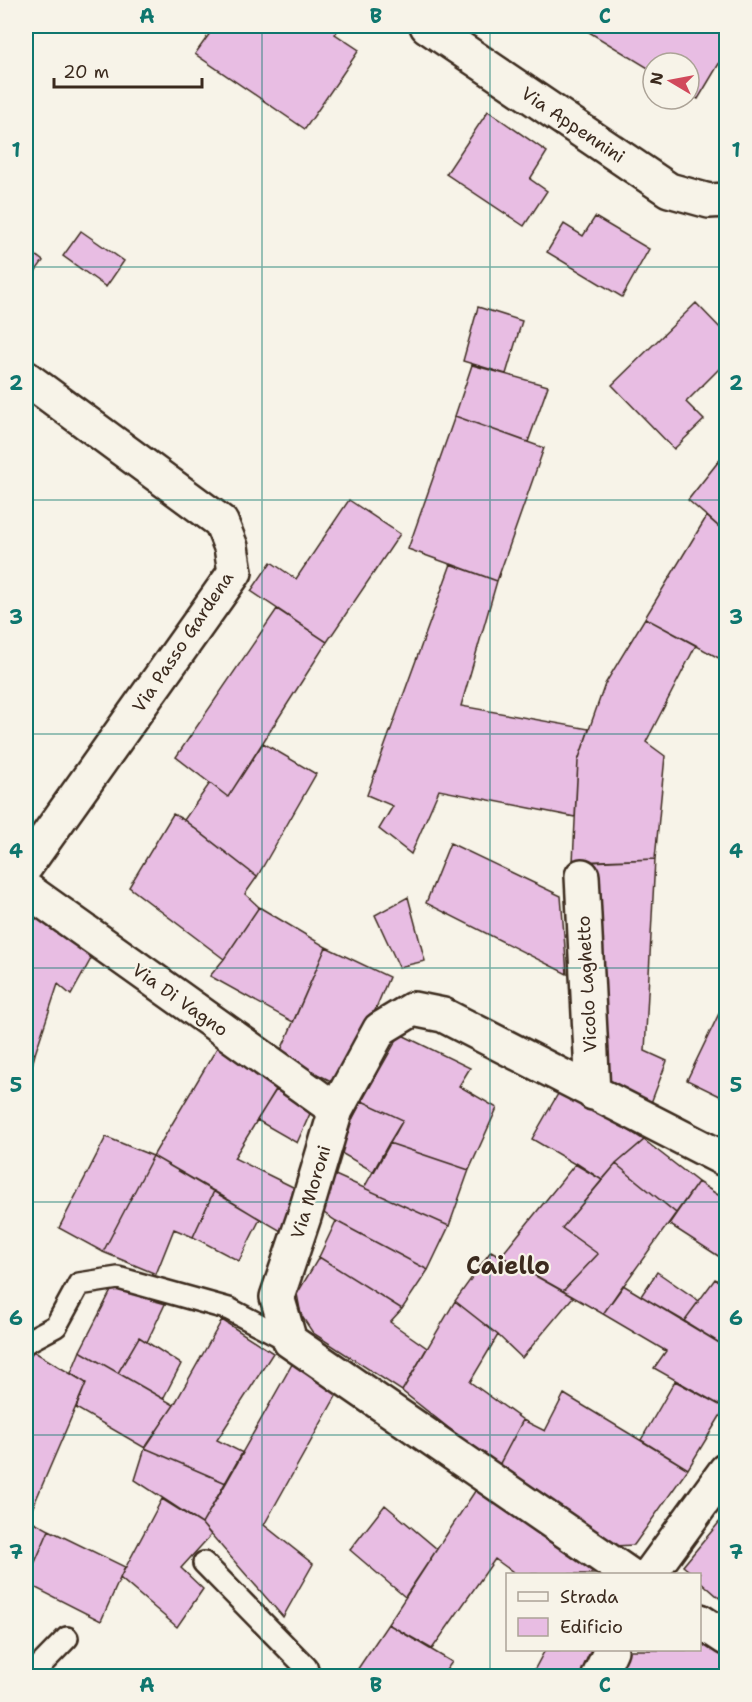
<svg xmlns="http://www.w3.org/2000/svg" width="752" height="1702" viewBox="0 0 752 1702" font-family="'Shantell Sans',sans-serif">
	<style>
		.building { fill: #e8bde3; stroke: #3b2a1e; stroke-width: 1.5 }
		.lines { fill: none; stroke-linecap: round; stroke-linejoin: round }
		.service-casing { stroke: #3b2a1e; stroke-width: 26 }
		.minor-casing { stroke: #3b2a1e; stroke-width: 38 }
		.service { stroke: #f7f3e8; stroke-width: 21 }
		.minor { stroke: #f7f3e8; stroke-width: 33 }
		.grid { fill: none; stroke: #0f766e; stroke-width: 1.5; stroke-opacity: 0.55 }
		.labels { text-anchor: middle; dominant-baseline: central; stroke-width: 4.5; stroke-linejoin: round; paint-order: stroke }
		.street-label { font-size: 18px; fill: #3b2a1e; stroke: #f7f3e8 }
		.district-label { font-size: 24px; font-weight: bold; fill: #3b2a1e; stroke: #f7f3e8 }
		.neatline { fill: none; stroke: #0f766e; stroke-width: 2 }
		.grid-label { font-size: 20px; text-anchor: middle; font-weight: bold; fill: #0f766e }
	</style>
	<rect width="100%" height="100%" fill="#f7f3e8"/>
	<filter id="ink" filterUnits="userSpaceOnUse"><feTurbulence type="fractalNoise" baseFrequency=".0167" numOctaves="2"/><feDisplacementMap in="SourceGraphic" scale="12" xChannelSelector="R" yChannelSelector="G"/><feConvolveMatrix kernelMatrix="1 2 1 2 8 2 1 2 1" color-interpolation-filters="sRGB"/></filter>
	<g filter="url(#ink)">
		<path class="building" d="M215,26H341L335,34L359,50L305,129L195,54Z
			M579,26H726V52L698,99L689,94V63H653V71Z
			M488,111L547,152L530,179L547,191L524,226L446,174Z
			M595,217L649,249L622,297L547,252L564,224L583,236Z
			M81,231L124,261L106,287L63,256Z
			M26,248L43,261L26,284Z
			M696,303L726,334V362L686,402L704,420L674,449L612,385Z
			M478,307L522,321L506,374L463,361Z
			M472,365L548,386L528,442L455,416Z
			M455,416L544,448L497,581L408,549Z
			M726,452V533L688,500Z
			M349,500L400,534L327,642L251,591L271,562L296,579Z
			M707,516L726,533V662L645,618Z
			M451,564L497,581L461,706L589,729L578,761L575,817L439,790L411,854L379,829L393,806L367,795Z
			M277,609L327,642L228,797L176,757Z
			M645,618L696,645L646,742L665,756L655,859L573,862L578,761L605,684Z
			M263,743L316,774L257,877L184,820L210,783L228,797Z
			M173,814L184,820L257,877L245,894L259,907L224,959L129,887Z
			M450,843L561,896L567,974L426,903Z
			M655,859L645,1051L667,1061L651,1103L610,1081L599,1063L589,862Z
			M408,897L425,961L399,967L375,915Z
			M26,905L92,957L71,995L58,984L35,1054L26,1049Z
			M259,907L326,947L293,1022L210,976L224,959Z
			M326,947L389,977L343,1087L279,1055Z
			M726,999V1099L687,1080Z
			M400,1034L470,1068L459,1086L497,1108L469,1170L389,1143L403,1120L362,1101Z
			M221,1041L280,1083L234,1158L301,1191L286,1234L153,1156Z
			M26,1049L35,1054L26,1088Z
			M562,1087L644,1140L616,1164L602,1180L532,1139Z
			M276,1090L312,1109L297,1143L257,1120Z
			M362,1101L403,1120L374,1172L336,1150Z
			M106,1137L153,1156L103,1252L59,1228Z
			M644,1140L698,1182L676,1213L616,1164Z
			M389,1143L469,1170L449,1226L364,1188Z
			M153,1156L214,1191L193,1237L174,1229L156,1274L103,1252Z
			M576,1163L602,1180L562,1228L598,1254L563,1291L501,1256Z
			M616,1164L676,1213L603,1314L563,1291L598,1254L562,1228Z
			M333,1174L449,1226L428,1270L336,1221L321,1211Z
			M698,1182L726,1200V1261L669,1224Z
			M214,1191L260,1219L239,1261L193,1237Z
			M336,1221L428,1270L402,1309L319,1257Z
			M491,1251L573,1297L522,1358L498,1335L455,1301Z
			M319,1257L402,1309L390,1322L427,1348L402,1391L313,1333L301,1315L297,1294Z
			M657,1272L699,1301L684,1321L641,1296Z
			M715,1279L726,1286V1347L684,1321Z
			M623,1285L726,1347L725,1408L654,1368L666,1351L603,1314Z
			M113,1287L166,1302L147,1342L139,1337L118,1373L80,1351Z
			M455,1301L498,1335L470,1382L523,1420L498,1467L402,1391Z
			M222,1320L273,1353L217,1440L243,1453L226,1483L145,1448L174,1405Z
			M139,1337L181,1364L163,1399L118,1373Z
			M33,1351L86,1383L26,1523V1366Z
			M80,1351L174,1405L145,1448L76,1408L86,1383L71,1373Z
			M295,1359L340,1389L264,1525L313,1564L283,1617L202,1524Z
			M675,1381L725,1408L688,1469L641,1440Z
			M564,1394L688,1469L634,1545L614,1546L498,1467L523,1420L545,1431Z
			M145,1448L226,1483L202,1524L135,1480Z
			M479,1485L601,1574H516L495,1559L432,1649L388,1624Z
			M162,1499L202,1524L211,1535L181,1568L203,1589L177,1627L120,1578Z
			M385,1505L437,1549L405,1597L350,1550Z
			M726,1514V1599L724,1602L700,1581V1574H693L683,1566Z
			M27,1518L49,1530L26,1583V1523Z
			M49,1530L125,1567L101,1621L26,1583Z
			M388,1624L452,1662L442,1676H353Z
			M700,1637L726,1653V1676H611L627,1650H700Z
			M545,1650H603L591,1676H531Z"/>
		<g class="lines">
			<g class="service-casing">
				<path id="service" d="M26,1342L56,1326L79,1284L118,1278L229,1309L290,1341
					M204,1563L306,1667L309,1676
					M30,1676L67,1638"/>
			</g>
			<g class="minor-casing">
				<path id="minor" d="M427,26L669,190L709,201L726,200
					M26,378L221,522L231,547L235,572L26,866
					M582,876L593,1093
					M26,889L336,1110
					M628,1574L290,1341L277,1297L304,1217L336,1110L380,1029L413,1009L443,1015L726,1160
					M650,1574L726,1470
					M700,1621L726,1638
					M599,1676L611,1650"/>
			</g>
			<use href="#service" class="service"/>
			<use href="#minor" class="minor"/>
		</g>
	</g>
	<path class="grid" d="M262,26V1676M490,26V1676M26,267H726M26,500H726M26,734H726M26,968H726M26,1202H726M26,1435H726"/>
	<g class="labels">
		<g class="street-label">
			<text transform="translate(573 125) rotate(34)">Via Appennini</text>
			<text transform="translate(183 642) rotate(-56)">Via Passo Gardena</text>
			<text transform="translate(587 984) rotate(-93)">Vicolo Laghetto</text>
			<text transform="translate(180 1000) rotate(35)">Via Di Vagno</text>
			<text transform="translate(311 1192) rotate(-73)">Via Moroni</text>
		</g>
		<g class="district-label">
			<text x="508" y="1266">Caiello</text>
		</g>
	</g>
	<rect width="752" height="1702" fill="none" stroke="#f7f3e8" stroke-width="66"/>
	<rect x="506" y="1573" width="195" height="78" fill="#f7f3e8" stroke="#aca397" stroke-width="1.5"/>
	<rect x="518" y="1592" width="30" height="9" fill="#f7f3e8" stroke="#aca397" stroke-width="1.5"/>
	<text x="560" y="1603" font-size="18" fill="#3b2a1e">Strada</text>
	<rect x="518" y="1618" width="30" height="18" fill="#e8bde3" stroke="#aca397" stroke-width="1.5"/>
	<text x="560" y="1633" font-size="18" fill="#3b2a1e">Edificio</text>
	<g transform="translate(671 81) rotate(280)"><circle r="28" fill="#f7f3e8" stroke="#aca397" stroke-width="1.5"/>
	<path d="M0-4.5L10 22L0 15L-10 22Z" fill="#d1495b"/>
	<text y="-9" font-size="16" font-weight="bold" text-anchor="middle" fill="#3b2a1e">N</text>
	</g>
	<path d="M54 78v9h148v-9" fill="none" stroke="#3b2a1e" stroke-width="3"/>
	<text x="63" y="78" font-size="18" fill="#3b2a1e" stroke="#f7f3e8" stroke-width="4.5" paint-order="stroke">20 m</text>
	<rect x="33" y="33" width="686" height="1636" class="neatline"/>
	<g class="grid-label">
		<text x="147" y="23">A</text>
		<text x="376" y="23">B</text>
		<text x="605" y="23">C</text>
		<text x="16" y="157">1</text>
		<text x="736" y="157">1</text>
		<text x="16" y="390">2</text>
		<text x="736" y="390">2</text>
		<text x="16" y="624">3</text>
		<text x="736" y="624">3</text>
		<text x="16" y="858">4</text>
		<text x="736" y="858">4</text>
		<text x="16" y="1092">5</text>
		<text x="736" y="1092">5</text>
		<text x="16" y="1325">6</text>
		<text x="736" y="1325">6</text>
		<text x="16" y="1559">7</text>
		<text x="736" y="1559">7</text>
		<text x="147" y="1692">A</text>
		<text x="376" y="1692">B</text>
		<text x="605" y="1692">C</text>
	</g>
</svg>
